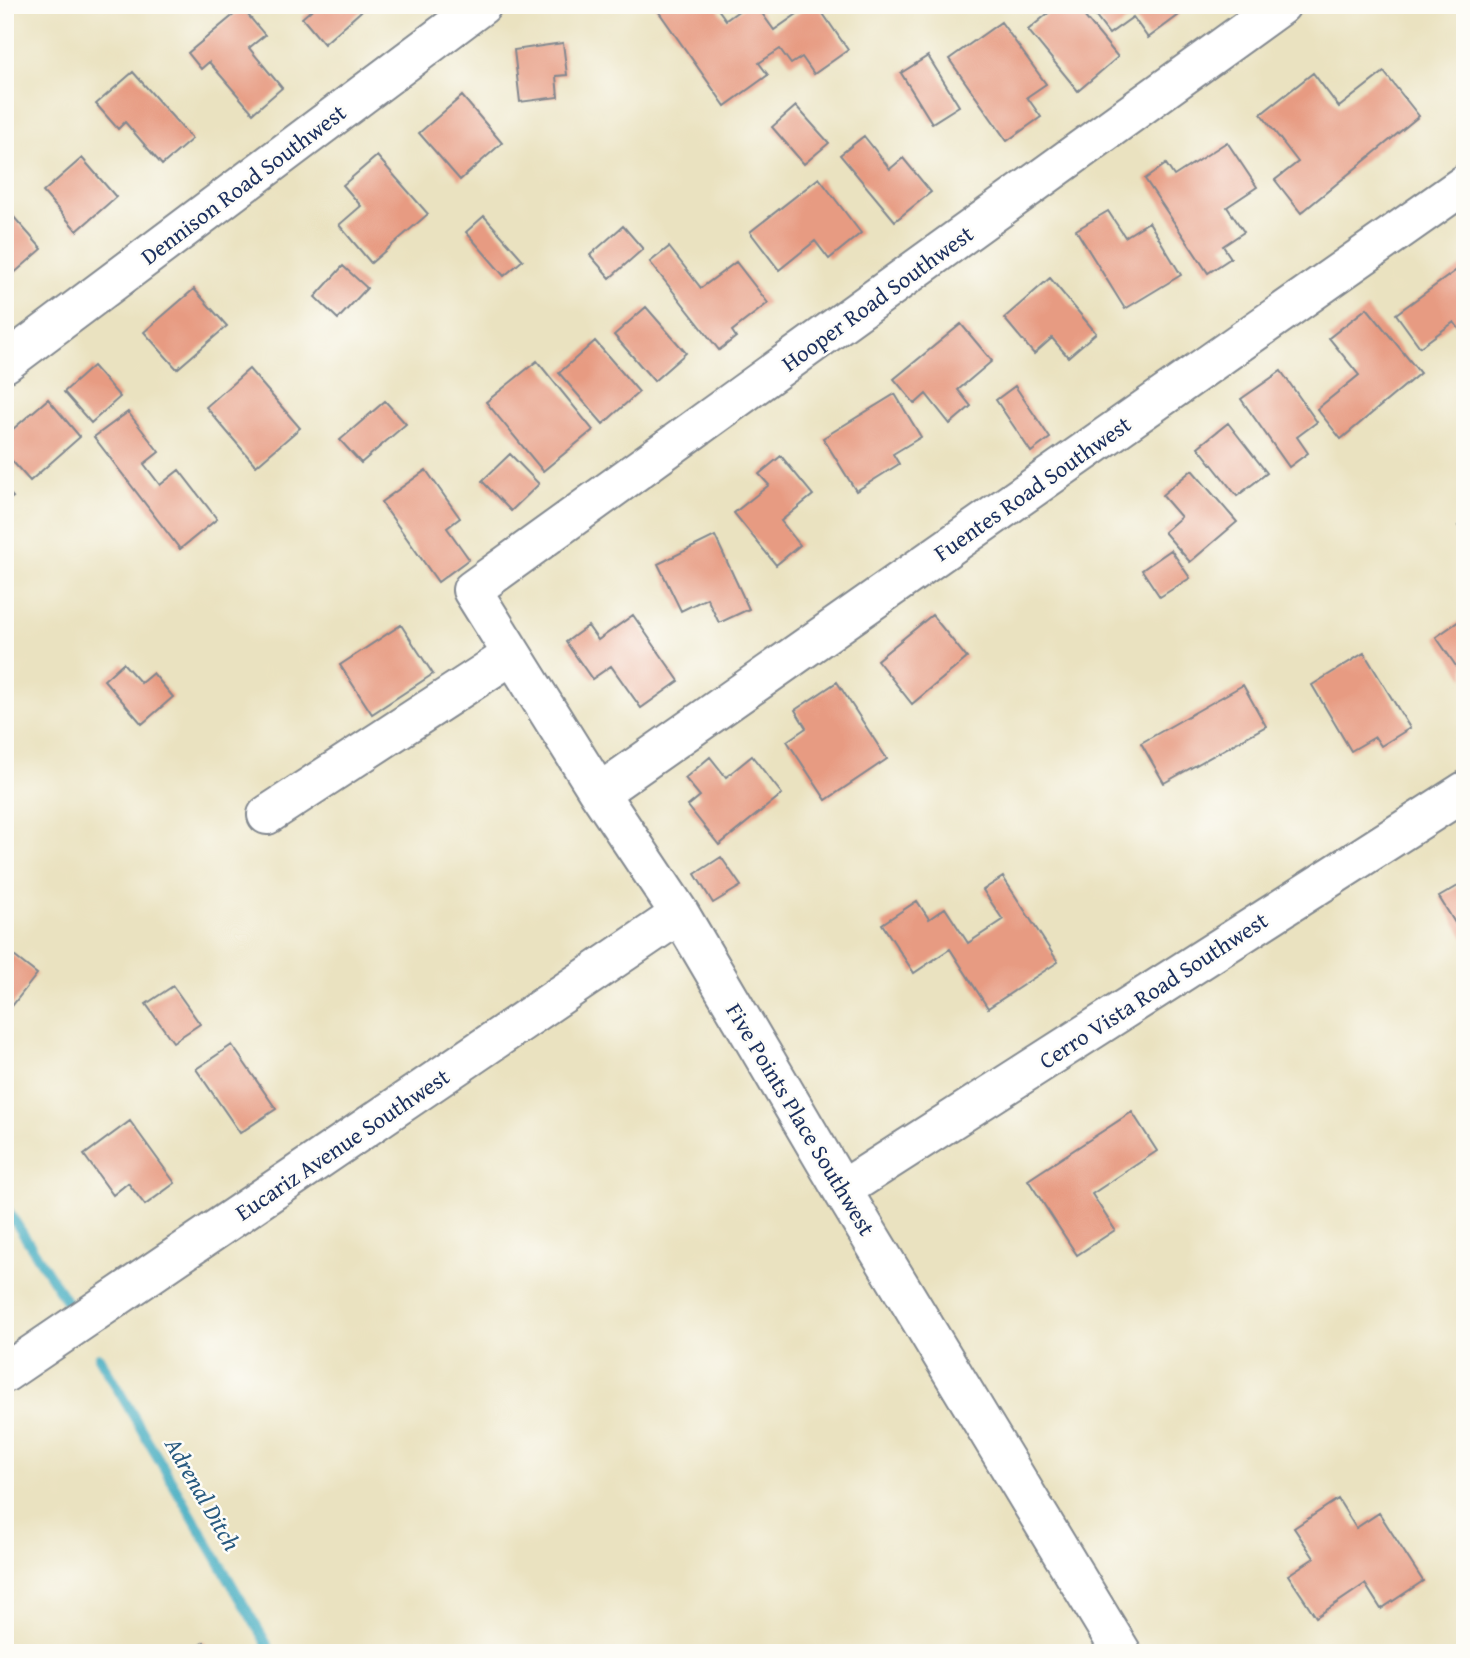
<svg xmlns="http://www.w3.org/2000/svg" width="1470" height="1658" viewBox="0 0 1470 1658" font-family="'Gentium Book Plus',serif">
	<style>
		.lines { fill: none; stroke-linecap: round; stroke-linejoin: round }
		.stream { stroke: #41abc0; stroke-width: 10 }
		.building { fill: #e79b82 }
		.minor-casing { stroke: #82888f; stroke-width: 42 }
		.minor { stroke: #fff; stroke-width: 38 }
		.labels { text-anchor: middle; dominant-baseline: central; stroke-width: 5; stroke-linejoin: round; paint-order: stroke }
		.street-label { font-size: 23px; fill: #1b2f5e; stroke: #fdfcf7 }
		.water-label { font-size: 24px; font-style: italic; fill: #285a80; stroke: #fdfcf7 }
	</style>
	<rect width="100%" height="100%" fill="#fdfcf7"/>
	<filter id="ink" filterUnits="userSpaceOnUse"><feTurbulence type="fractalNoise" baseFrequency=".0143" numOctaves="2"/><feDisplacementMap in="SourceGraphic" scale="14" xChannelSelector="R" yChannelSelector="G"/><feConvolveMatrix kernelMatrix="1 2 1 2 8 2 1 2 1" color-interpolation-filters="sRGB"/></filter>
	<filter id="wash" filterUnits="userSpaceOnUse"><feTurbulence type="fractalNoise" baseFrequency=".00686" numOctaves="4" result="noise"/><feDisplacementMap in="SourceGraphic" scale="28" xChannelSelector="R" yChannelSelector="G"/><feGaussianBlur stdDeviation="1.57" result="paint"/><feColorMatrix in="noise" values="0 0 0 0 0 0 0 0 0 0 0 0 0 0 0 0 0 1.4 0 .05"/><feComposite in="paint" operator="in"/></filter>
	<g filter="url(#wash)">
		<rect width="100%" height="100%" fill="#eae2c0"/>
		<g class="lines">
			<path class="stream" d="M5,1206L70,1307
				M99,1357L272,1653"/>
		</g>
		<g id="blocks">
			<path class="building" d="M317,5H368L324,44L302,18Z
				M654,5H715L726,20L747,5H756L774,30L810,5H817L848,50L814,74L802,57L791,64L780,49L759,63L768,75L725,106Z
				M1058,5H1075L1118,57L1078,91L1028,30Z
				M1087,5H1172L1179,15L1148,38L1133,17L1109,34Z
				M242,8L265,35L249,48L282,88L253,113L209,62L201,69L188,53Z
				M1001,22L1046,84L1027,97L1041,117L1007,141L949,59Z
				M563,43L567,75L556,76L558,97L520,102L514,50Z
				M928,56L959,106L932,123L901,73Z
				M133,72L192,139L162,165L125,122L118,129L96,104Z
				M1384,72L1419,116L1301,213L1275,180L1298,162L1261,114L1313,73L1339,107Z
				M462,96L502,143L460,180L419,133Z
				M796,106L829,143L804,164L772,127Z
				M864,136L890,169L903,158L931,192L895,221L840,155Z
				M1227,142L1257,187L1227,207L1244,232L1223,246L1231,258L1208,273L1145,179L1166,164L1174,176Z
				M377,156L428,214L371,263L339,225L361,206L343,185Z
				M82,158L116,197L77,231L43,192Z
				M819,178L861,233L829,259L815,241L779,270L750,232Z
				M5,207L42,249L5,281Z
				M1108,211L1125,237L1149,222L1181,275L1125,309L1076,230Z
				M484,216L523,260L504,276L466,232Z
				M623,226L643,249L610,278L590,255Z
				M669,247L701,288L736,262L768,303L732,331L736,337L719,350L650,262Z
				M1465,264V337L1454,322L1420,347L1396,314Z
				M343,266L367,288L338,319L315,297Z
				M1050,278L1096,333L1068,357L1052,338L1034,354L1004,318Z
				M194,289L227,326L177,369L144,332Z
				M646,307L686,353L654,381L614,335Z
				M1367,308L1420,373L1341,439L1317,409L1359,375L1329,338Z
				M961,324L992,361L958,390L971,406L950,424L926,394L915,404L894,379Z
				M595,341L639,392L603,424L559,373Z
				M537,361L593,430L543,471L486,402Z
				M93,366L120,397L91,423L64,392Z
				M249,369L300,428L256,466L206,407Z
				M1281,371L1317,422L1297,437L1308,453L1289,467L1241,399Z
				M1015,386L1050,438L1031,452L996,400Z
				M895,394L921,437L893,454L899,464L856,491L823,438Z
				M48,399L80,437L30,481L5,453V436Z
				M385,401L406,424L361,463L340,440Z
				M128,412L159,452L144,464L160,485L179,470L217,519L180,549L94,437Z
				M1228,423L1267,473L1237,496L1198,447Z
				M510,454L539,484L511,511L482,481Z
				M781,456L813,495L781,521L800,545L776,565L734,513L769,485L759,474Z
				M426,470L460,518L447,528L469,559L438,582L381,502Z
				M1192,470L1237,522L1190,562L1164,532L1181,517L1162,495Z
				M5,488L13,497L5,503Z
				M1465,521V536L1458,526Z
				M715,536L749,609L719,623L707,598L681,611L658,564Z
				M1171,550L1190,578L1160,597L1142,570Z
				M633,615L679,681L641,708L611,666L592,679L566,642L588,626L598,640Z
				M932,615L967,658L912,704L877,660Z
				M1465,617V679L1436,637Z
				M401,625L433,674L372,714L340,665Z
				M1364,653L1410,728L1381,746L1375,737L1351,751L1312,685Z
				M123,663L141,683L153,673L173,697L142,724L104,680Z
				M837,682L887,759L826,800L787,741L806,728L795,710Z
				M1243,685L1266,726L1164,783L1141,743Z
				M752,756L782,794L719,845L688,806L700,796L685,778L710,757L726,777Z
				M721,857L741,886L713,903L695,874Z
				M1003,877L1058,962L988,1008L950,949L914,973L882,924L917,901L929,919L945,908L968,943L1003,920L983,890Z
				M1465,882V939L1439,897Z
				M5,949L37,974L5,1015Z
				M173,986L200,1024L173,1042L146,1004Z
				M232,1045L276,1109L240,1133L196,1069Z
				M1132,1112L1157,1151L1092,1194L1115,1230L1077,1255L1028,1180Z
				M130,1121L175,1183L145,1205L128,1183L113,1195L84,1155Z
				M1338,1499L1356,1528L1379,1513L1423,1581L1381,1609L1365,1584L1316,1617L1288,1575L1314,1558L1294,1528Z
				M204,1642L210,1653H187Z"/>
		</g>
	</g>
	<g filter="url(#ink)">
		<use href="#blocks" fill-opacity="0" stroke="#82888f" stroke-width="2"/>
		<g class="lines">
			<g class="minor-casing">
				<path id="minor" d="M5,363L482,5
					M599,793L1465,184
					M267,815L512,655
					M842,1190L1465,791
					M5,1373L680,914
					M1122,1653L842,1190L680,914L599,793L472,590L1281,5"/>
			</g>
			<use href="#minor" class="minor"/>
		</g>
	</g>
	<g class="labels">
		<g class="street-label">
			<text transform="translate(243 184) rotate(-37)">Dennison Road Southwest</text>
			<text transform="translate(877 298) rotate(-36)">Hooper Road Southwest</text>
			<text transform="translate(1032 488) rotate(-35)">Fuentes Road Southwest</text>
			<text transform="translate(1153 990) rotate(-33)">Cerro Vista Road Southwest</text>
			<text transform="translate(801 1119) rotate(59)">Five Points Place Southwest</text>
			<text transform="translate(342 1144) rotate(-34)">Eucariz Avenue Southwest</text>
		</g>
		<g class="water-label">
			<text transform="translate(203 1494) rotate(60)">Adrenal Ditch</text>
		</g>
	</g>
	<rect width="1470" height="1658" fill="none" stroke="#fdfcf7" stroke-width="28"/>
</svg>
